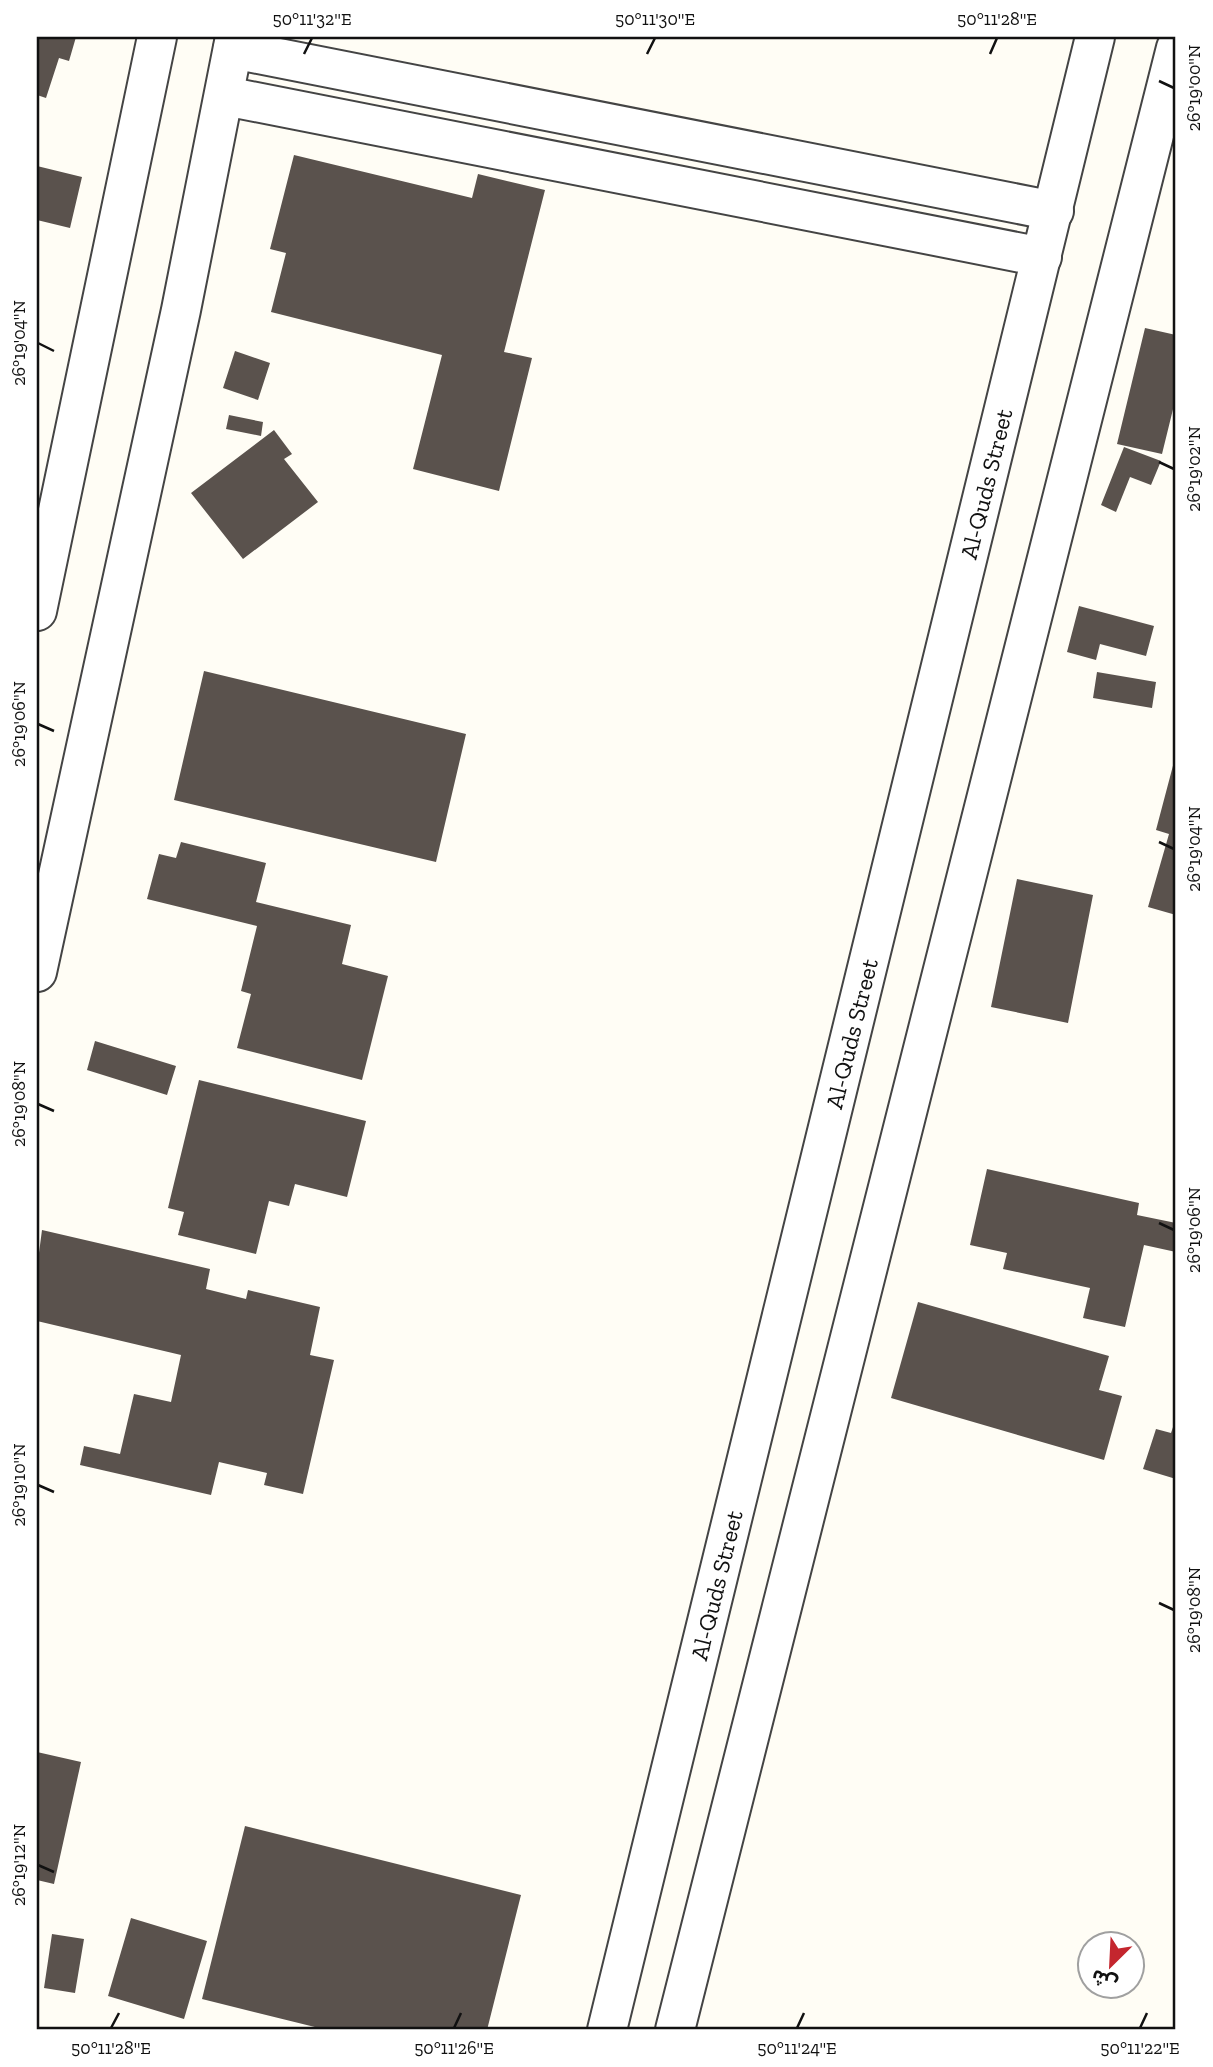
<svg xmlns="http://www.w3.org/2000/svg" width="1213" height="2067" viewBox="0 0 1213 2067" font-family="'Zilla Slab','Noto Sans Arabic',serif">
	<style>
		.building { fill: #5a524d }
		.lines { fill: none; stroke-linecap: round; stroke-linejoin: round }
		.minor-casing { stroke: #444; stroke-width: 42 }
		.minor { stroke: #fff; stroke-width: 38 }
		.ticks { fill: none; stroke: #111; stroke-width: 2.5 }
		.labels { text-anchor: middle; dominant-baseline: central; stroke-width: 7; stroke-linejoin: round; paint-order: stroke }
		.street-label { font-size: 24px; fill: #111; stroke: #fff }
		.neatline { fill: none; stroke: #111; stroke-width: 2.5 }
		.ticks-label { font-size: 18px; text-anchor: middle; fill: #111 }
	</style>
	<rect width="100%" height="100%" fill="#fffdf5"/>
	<path class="building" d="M37,37H76L69,61L59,58L46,98L37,95Z
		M294,155L472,198L478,174L545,190L504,352L532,358L499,491L413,469L442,355L271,312L286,253L270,249Z
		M37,166L82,177L70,228L37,220Z
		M1145,328L1176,335V397L1162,454L1117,444Z
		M235,351L270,363L258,400L223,388Z
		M229,415L263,422L261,436L226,429Z
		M274,430L292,454L284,459L318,502L243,559L191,493Z
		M1124,447L1161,461L1151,485L1130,477L1116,512L1101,505Z
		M1079,606L1154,626L1146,656L1100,644L1096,660L1067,652Z
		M204,671L466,734L436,862L174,800Z
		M1097,672L1156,682L1152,708L1093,698Z
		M1175,758H1176V915L1148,907L1169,834L1156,830Z
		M181,842L266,863L256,902L351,925L342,964L388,976L362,1080L237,1048L251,994L241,991L257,926L147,899L159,854L176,858Z
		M1017,879L1093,895L1068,1023L991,1007Z
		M95,1041L176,1066L167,1095L87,1070Z
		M199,1080L366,1121L347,1197L295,1184L289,1206L269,1201L256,1254L178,1235L184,1212L168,1208Z
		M987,1169L1139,1203L1137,1215L1176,1223V1252L1144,1245L1125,1327L1083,1318L1090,1288L1003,1269L1007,1253L970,1245Z
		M42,1230L210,1269L206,1289L246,1299L248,1290L320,1307L310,1355L334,1360L303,1494L264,1485L267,1473L219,1462L211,1495L80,1465L84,1446L120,1454L134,1394L171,1402L181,1355L37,1321V1268Z
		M918,1302L1109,1356L1099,1390L1122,1396L1104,1460L891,1398Z
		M1176,1418V1479L1143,1469L1156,1429L1171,1433Z
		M37,1752L81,1762L54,1884L37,1880Z
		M245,1826L521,1895L487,2030H327L202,1999Z
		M131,1918L207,1941L184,2019L108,1996Z
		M52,1934L84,1939L75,1993L44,1988Z"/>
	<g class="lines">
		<g class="minor-casing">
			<g id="minor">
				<path d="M233,49L1054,211"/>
				<path d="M225,96L1042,257"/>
				<path d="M37,611L157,37"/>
				<path d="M37,972L181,310L235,37"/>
				<path id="s1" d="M607,2030L1095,37"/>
				<path d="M675,2030L1176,48"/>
			</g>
		</g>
		<use href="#minor" class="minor"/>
	</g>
	<path class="ticks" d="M304,54L312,38M647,54L655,38M990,54L997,38M1159,81L1174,88M38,343L54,351M1159,462L1174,469M38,724L54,731M1159,842L1174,849M38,1104L54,1111M1159,1223L1174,1230M38,1485L54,1492M1159,1603L1174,1610M38,1865L54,1872M111,2028L119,2013M454,2028L461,2013M797,2028L804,2013M1140,2028L1147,2013"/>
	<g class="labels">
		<g class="street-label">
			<text stroke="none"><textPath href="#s1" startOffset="1592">Al-Quds Street</textPath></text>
			<text stroke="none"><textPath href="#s1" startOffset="1026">Al-Quds Street</textPath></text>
			<text stroke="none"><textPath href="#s1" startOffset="458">Al-Quds Street</textPath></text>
		</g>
	</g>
	<rect width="1213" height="2067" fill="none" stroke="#ffffff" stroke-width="77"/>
	<g transform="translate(1111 1965) rotate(204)"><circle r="33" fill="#ffffff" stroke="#a0a0a0" stroke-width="2"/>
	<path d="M0-5L12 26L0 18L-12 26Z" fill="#c4262e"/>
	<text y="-10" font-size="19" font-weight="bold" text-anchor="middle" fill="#111111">ش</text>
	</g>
	<rect x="38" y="38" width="1136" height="1990" class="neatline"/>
	<g class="ticks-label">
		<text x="312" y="25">50°11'32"E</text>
		<text x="655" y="25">50°11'30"E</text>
		<text x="997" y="25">50°11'28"E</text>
		<text transform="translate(1194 88) rotate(-90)" y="6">26°19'00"N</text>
		<text transform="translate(19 343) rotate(-90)" y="6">26°19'04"N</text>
		<text transform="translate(1194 469) rotate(-90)" y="6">26°19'02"N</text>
		<text transform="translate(19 724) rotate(-90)" y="6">26°19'06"N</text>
		<text transform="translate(1194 849) rotate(-90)" y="6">26°19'04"N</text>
		<text transform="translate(19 1104) rotate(-90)" y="6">26°19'08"N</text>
		<text transform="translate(1194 1230) rotate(-90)" y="6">26°19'06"N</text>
		<text transform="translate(19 1485) rotate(-90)" y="6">26°19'10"N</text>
		<text transform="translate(1194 1610) rotate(-90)" y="6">26°19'08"N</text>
		<text transform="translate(19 1865) rotate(-90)" y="6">26°19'12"N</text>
		<text x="111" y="2054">50°11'28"E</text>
		<text x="454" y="2054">50°11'26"E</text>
		<text x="797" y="2054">50°11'24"E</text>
		<text x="1140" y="2054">50°11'22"E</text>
	</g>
</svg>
